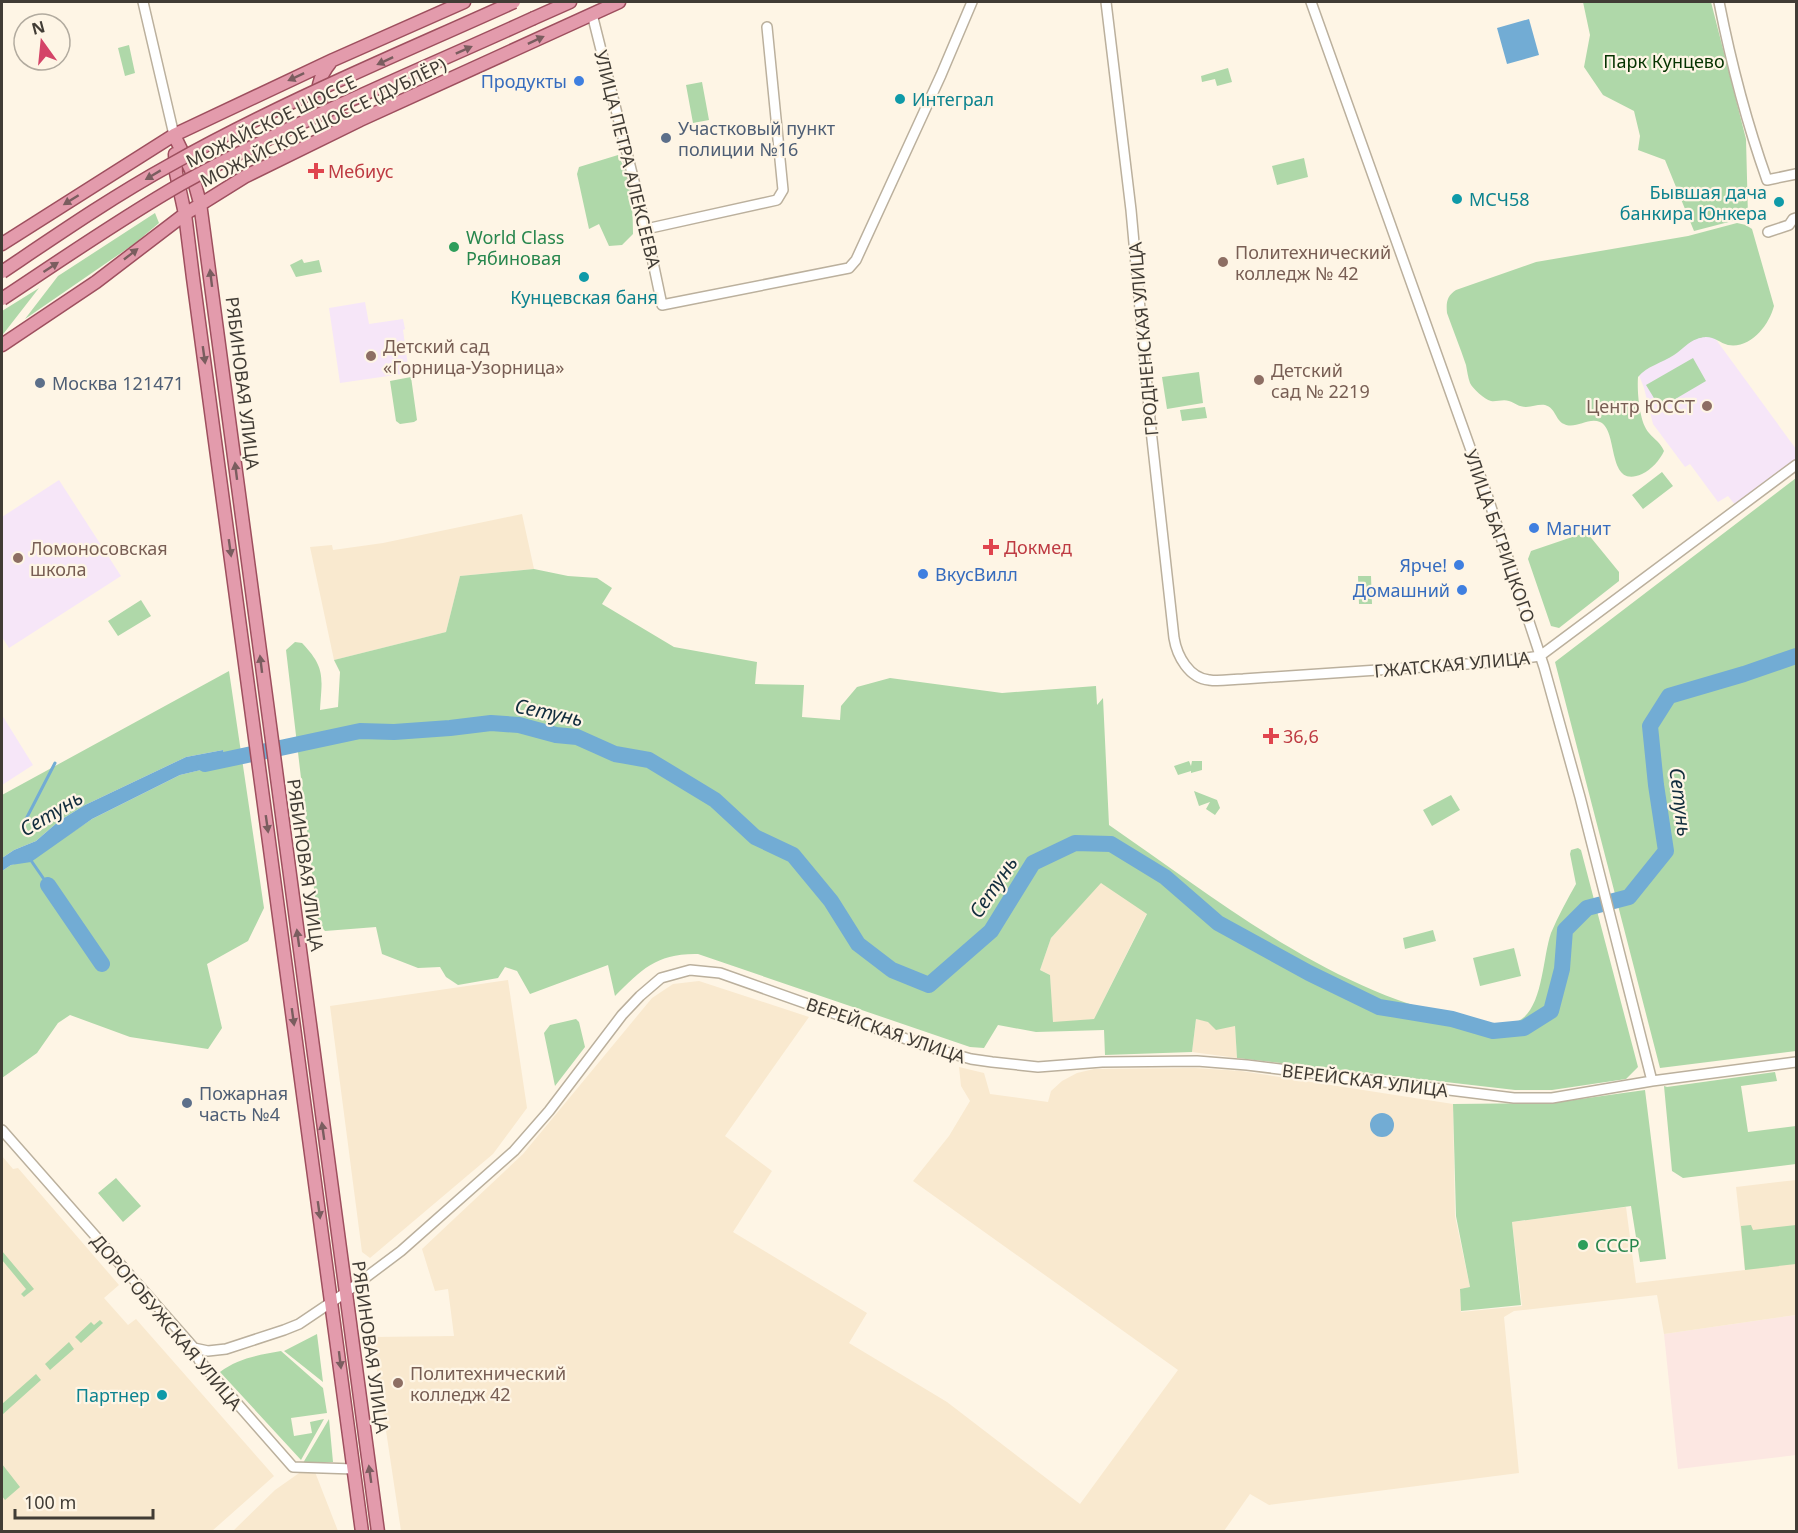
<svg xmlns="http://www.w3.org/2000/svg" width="1798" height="1533" viewBox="0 0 1798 1533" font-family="'Noto Sans',sans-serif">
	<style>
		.commercial { fill: #fce7e2 }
		.built { fill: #f9e9cf }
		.education { fill: #f6e6f8 }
		.green { fill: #afd8a9; fill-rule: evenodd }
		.water { fill: #72acd4 }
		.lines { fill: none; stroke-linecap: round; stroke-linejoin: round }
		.stream { stroke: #72acd4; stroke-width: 3 }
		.river { stroke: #72acd4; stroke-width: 16 }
		.minor-casing { stroke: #bbb09d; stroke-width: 12 }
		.major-casing { stroke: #9e4f5e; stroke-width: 15 }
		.minor { stroke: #fff; stroke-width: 9 }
		.major { stroke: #e39bac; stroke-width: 12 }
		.major-bridge-casing { stroke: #9e4f5e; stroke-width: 15; stroke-linecap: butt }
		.major-bridge { stroke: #e39bac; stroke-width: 12 }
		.oneway { fill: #7a5d5f }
		.shop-dot { fill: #3f7fe0; stroke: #fef5e5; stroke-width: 2 }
		.culture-dot { fill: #0f9aa8; stroke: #fef5e5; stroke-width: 2 }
		.service-dot { fill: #5c6f8a; stroke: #fef5e5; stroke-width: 2 }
		.health-dot { fill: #e0444e; stroke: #fef5e5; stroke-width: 2 }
		.leisure-dot { fill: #2e9e5b; stroke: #fef5e5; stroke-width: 2 }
		.education-dot { fill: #8d6e63; stroke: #fef5e5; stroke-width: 2 }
		.labels { text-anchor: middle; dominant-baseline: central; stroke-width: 4.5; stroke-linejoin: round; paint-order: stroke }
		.park-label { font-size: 18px; fill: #053301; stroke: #fef5e5 }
		.shop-label { font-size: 18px; fill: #366cbe; stroke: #fef5e5; text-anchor: end }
		.culture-label { font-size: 18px; fill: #0d838f; stroke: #fef5e5; text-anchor: start }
		.street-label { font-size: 18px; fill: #413c35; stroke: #fef5e5 }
		.service-label { font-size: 18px; fill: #4e5e75; stroke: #fef5e5; text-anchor: start }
		.health-label { font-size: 18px; fill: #be3a42; stroke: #fef5e5; text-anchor: start }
		.leisure-label { font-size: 18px; fill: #27864d; stroke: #fef5e5; text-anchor: start }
		.education-label { font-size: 18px; fill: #785e54; stroke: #fef5e5; text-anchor: start }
		.water-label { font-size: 20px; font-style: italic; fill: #112c3d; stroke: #fef5e5 }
	</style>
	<rect width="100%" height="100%" fill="#fef5e5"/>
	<path class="commercial" d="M1796,1315V1455L1678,1469L1664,1334Z"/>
	<path class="built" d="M522,514L534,569L460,576L446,632L334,660L310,547L332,545L333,550L383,543Z
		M1101,882L1147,913L1094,1019L1052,1023L1050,975L1040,970L1051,938Z
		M508,980L527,1108L493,1154L370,1258L362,1252L330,1006Z
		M699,981L809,1017L725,1136L772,1171L733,1232L867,1313L849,1343L947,1402L1080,1504L1178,1370L913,1181L949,1136L970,1101L961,1086L959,1067L984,1073L990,1094L1048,1102L1051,1091L1062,1081L1077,1073L1094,1069L1195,1068L1241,1071L1453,1104L1455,1216L1470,1287L1460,1289L1461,1312L1522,1306L1512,1222L1626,1207L1636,1283L1745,1270L1736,1187L1796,1180V1315L1664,1334L1657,1295L1514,1311L1504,1317L1519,1473L1269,1505L1250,1494L1224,1531H401L372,1337L454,1336L448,1289L435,1291L422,1249L523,1154L652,998L673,984Z
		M1196,1019L1235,1026L1237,1058L1192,1052Z
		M2,1156L13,1169L18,1168L119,1285L104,1298L128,1325L136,1319L274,1476L212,1531H2Z
		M302,1471L315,1472L338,1531L232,1532L275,1490Z"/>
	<path class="education" d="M365,302L369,324L403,319L405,329L403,330L409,373L340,383L329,308Z
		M1698,315L1796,449V459L1736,506L1728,496L1718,502L1690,464L1685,467L1653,424L1644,388L1623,335Z
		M59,480L121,576L9,648L2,637V517Z
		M2,715L33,765L2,785Z"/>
	<path class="green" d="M1583,2H1711L1746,139L1748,217L1694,231L1665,160L1638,150L1640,136L1634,111L1603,95L1584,67L1590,35Z
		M129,45L135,73L125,76L118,48Z
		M1228,68L1232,82L1217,86L1215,79L1202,82L1201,76Z
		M702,82L709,120L693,123L686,85Z
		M618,155C631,178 633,208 633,234L622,245L609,246L599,224L589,229L577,174L579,167Z
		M1304,158L1308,177L1277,185L1272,166Z
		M155,213L159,223L134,244L25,319L58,276Z
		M1737,223L1746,225L1752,229L1774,306C1769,325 1751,349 1728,345C1720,343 1715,337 1706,337C1705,337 1698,338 1697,339C1688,342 1682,350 1674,355C1662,363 1647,366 1638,377C1637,391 1639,422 1649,433C1655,440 1660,442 1664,451C1660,460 1651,470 1642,474C1606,490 1619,430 1600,422C1588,417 1575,430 1564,424C1555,420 1556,408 1545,405C1538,404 1533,407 1526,407C1519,407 1515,403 1509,401C1503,399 1496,402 1491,401C1484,399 1473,389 1470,383C1468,378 1467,370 1466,365C1460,347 1453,330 1447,313C1446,302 1447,296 1456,290L1536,262L1688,236Z
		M302,259L304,263L319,260L322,272L296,277L290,265Z
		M39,288L4,333L2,335V311Z
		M1693,358L1706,381L1660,408L1646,385Z
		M1199,372L1203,403L1167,409L1162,377Z
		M411,377L417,420L414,422L400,424L396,421L390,381Z
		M1205,407L1207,418L1182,421L1180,410Z
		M1662,472L1673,486L1643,509L1632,495Z
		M1796,478V1051L1660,1068L1555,662Z
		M1584,533L1588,534L1619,572V581L1559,628L1551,626L1528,559L1531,551Z
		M534,569L568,576L597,578L612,588L602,604L674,647L757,662L755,684L804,685L802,717L840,720L841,706L857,687L890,678L1002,693L1096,686L1097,705L1103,698L1109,825C1221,902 1334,995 1471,1020C1488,1024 1508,1030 1523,1018C1543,1002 1543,956 1551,933C1558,916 1567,900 1576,884L1570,854L1571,850L1578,848L1581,850L1638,1067L1626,1079L1552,1090H1515L1237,1058L1235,1026L1216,1030L1208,1022L1196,1019L1192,1052L1105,1055L1104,1030L1036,1032L998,1025L984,1048L970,1047L698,954C657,953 642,969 615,996L608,965L530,994L517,971L505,967L498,978L458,985L446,977L440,967L418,968L382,954L376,927L325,931L318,923L286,650L295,642L302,643C326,668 322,677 320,710L338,707L340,672L334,660L446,632L460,576ZM1101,883L1147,914L1094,1019L1053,1022L1050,975L1040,970L1051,938Z
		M1358,576H1371L1372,604H1359Z
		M141,600L151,616L118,636L108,621Z
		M229,671L264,908L248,941L207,964L222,1028L208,1049L130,1037L70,1015L58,1023L37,1053L2,1078V871L11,865L32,859L92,819L180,775L225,764L223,750L186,757L85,805L59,821L36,841L14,850L2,858V795Z
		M1189,761L1191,766L1192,761H1202V770L1191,773V771L1178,775L1174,766Z
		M1194,791L1217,800L1220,808L1215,815L1206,809L1210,802L1199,806Z
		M1451,795L1460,810L1432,826L1423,810Z
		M1433,930L1436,941L1405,949L1403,938Z
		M1514,948L1521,976L1480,986L1473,958Z
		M576,1019L579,1022L585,1047L555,1086L544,1033L550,1025Z
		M1775,1072L1777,1081L1741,1086L1748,1132L1796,1126V1164L1683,1178L1672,1171L1664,1086L1667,1087Z
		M1645,1090L1666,1259L1640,1262L1631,1206L1512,1222L1521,1305L1461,1311L1460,1289L1470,1287L1456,1216L1453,1104L1552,1103Z
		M116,1178L141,1206L123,1222L98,1193Z
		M1751,1225L1753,1230L1796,1225V1264L1745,1270L1741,1226Z
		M2,1251L34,1289L24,1297L21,1294L26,1289L2,1260Z
		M100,1320L103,1323L81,1343L75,1337L91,1322L94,1325Z
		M317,1334L323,1382L284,1351Z
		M69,1342L74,1349L50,1370L45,1364Z
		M281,1351L323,1388L327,1413L291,1418L294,1436L312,1433L310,1422L324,1419L301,1460L220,1372C238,1358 259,1355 281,1351Z
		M36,1374L41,1380L2,1415V1404Z
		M329,1419L333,1462L303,1463Z
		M2,1464L20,1487L5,1500L2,1496Z"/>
	<path class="water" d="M1529,19L1539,55L1507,64L1497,28Z
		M223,750L226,764L180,775L92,819L31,862L11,865L2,871V858L14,850L36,841L59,821L85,805L186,757Z
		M1370 1125a12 12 0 1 1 24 0a12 12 0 1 1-24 0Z"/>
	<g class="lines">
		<path class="stream" d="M24,833V823L55,763
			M30,859L48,885"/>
		<path class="river" d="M205,764L360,731L394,732L450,728L491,723L519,725L556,735L577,737L615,754L649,760L715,800L755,837L793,855L831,901L858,944L892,970L929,985L991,931L1033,863L1075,843L1111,844L1165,877L1218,923L1309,973L1379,1007L1452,1019L1493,1031L1524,1028L1551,1011L1562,969L1565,930L1587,908L1629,897L1666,851L1656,785L1650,726L1669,696L1744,674L1796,656
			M48,885L102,964"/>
		<g class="minor-casing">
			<path id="minor" d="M143,2L174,135
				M1106,2L1131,210L1151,430L1174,638C1177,656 1189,678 1209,680C1220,682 1232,679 1243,679L1497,662L1540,656L1796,465
				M1311,2L1487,495L1544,667L1580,797L1652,1081
				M1719,2C1731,63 1746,121 1767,180L1796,174
				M592,14L646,229L662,305L849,268L856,260L941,75L972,2
				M646,229L777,200L783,190L767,27
				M1768,232L1789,225L1793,219L1796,218
				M2,1130L194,1348L199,1360L293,1467L354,1469
				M194,1348L208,1351L226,1349L284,1330L299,1324L345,1293L401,1251L514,1151L549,1111L622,1015L640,996L661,978L690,970L720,973L929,1047L971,1059L992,1062L1038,1067L1102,1062L1197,1061L1247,1065L1514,1098H1552L1652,1081L1796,1062"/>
		</g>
		<g class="major-casing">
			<path id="major" d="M534,18L570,2
				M330,63C307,91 319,123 357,120
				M174,135L191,170L200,203L378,1532
				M175,154L176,173L185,214L193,278L362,1532
				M2,244L174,135L333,60L464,2
				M2,345L96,282L185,214L246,176L360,120L619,2"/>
		</g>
		<use href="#minor" class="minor"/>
		<use href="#major" class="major"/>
		<g class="major-bridge-casing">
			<path id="major-bridge" d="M2,272C57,235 112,197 170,165C280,103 399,54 514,2
				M2,299C61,260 120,219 181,184C295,121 416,72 534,18"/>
		</g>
		<use href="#major-bridge" class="major-bridge"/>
	</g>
	<defs><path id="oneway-solid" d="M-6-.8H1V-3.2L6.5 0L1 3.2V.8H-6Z" transform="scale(1.5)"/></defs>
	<g class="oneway">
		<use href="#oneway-solid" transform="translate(536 40) rotate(-25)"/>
		<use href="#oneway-solid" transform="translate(464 50) rotate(-24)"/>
		<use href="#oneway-solid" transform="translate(385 61) rotate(155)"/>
		<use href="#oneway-solid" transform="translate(296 77) rotate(155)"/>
		<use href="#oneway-solid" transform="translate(153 175) rotate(149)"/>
		<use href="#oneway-solid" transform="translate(71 200) rotate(148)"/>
		<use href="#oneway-solid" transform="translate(131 254) rotate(-38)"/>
		<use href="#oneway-solid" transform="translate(51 267) rotate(-33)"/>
		<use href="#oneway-solid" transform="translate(211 278) rotate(-97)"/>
		<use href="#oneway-solid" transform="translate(204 355) rotate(82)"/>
		<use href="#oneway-solid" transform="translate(236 471) rotate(-97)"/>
		<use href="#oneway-solid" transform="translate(230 548) rotate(82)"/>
		<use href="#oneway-solid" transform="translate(261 664) rotate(-97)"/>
		<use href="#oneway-solid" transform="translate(267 824) rotate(82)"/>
		<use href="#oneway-solid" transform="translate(298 938) rotate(-98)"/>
		<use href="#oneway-solid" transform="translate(293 1017) rotate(82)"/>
		<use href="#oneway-solid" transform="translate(323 1131) rotate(-98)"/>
		<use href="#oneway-solid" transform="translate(319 1210) rotate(82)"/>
		<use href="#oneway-solid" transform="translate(340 1360) rotate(83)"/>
		<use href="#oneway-solid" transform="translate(370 1474) rotate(-98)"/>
	</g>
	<g class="shop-dot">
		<circle cx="579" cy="81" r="6"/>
		<circle cx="1534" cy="528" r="6"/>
		<circle cx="1459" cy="565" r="6"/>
		<circle cx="923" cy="574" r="6"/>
		<circle cx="1462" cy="590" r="6"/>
	</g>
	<g class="culture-dot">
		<circle cx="900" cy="99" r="6"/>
		<circle cx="1457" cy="199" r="6"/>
		<circle cx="1779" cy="202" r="6"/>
		<circle cx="584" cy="277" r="6"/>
		<circle cx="162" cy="1395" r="6"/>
	</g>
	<g class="service-dot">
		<circle cx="666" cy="138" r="6"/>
		<circle cx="40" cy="383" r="6"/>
		<circle cx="187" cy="1103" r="6"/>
	</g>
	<g class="health-dot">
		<path d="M313 162h6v6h6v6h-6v6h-6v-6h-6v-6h6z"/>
		<path d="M988 538h6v6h6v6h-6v6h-6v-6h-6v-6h6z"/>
		<path d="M1268 727h6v6h6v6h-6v6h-6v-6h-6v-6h6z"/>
	</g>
	<g class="leisure-dot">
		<circle cx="454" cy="247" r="6"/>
		<circle cx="1583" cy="1245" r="6"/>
	</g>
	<g class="education-dot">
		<circle cx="1223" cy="262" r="6"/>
		<circle cx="371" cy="356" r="6"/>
		<circle cx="1259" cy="380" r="6"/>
		<circle cx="1707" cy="406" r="6"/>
		<circle cx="18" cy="558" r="6"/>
		<circle cx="398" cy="1383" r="6"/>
	</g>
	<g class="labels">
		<g class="park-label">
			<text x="1664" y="61">Парк Кунцево</text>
		</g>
		<g class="shop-label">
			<text x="567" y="81">Продукты</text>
			<text x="1546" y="528" text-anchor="start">Магнит</text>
			<text x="1447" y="565">Ярче!</text>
			<text x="935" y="574" text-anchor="start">ВкусВилл</text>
			<text x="1450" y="590">Домашний</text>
		</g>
		<g class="culture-label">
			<text x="912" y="99">Интеграл</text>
			<text x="1767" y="192" text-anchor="end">Бывшая дача<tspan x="1767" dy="21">банкира Юнкера</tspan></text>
			<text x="1469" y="199">МСЧ58</text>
			<text x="584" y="297" text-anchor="middle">Кунцевская баня</text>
			<text x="150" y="1395" text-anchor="end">Партнер</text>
		</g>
		<g class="street-label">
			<text transform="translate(271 121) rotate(-26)">МОЖАЙСКОЕ ШОССЕ</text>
			<text transform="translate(323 122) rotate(-26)">МОЖАЙСКОЕ ШОССЕ (ДУБЛЁР)</text>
			<text transform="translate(628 159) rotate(76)">УЛИЦА ПЕТРА АЛЕКСЕЕВА</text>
			<text transform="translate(1143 339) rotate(-95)">ГРОДНЕНСКАЯ УЛИЦА</text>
			<text transform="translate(243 383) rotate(83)">РЯБИНОВАЯ УЛИЦА</text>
			<text transform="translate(1500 536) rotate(71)">УЛИЦА БАГРИЦКОГО</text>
			<text transform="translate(1452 664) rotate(-5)">ГЖАТСКАЯ УЛИЦА</text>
			<text transform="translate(306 865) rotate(82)">РЯБИНОВАЯ УЛИЦА</text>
			<text transform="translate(886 1030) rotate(19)">ВЕРЕЙСКАЯ УЛИЦА</text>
			<text transform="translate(1365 1080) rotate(7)">ВЕРЕЙСКАЯ УЛИЦА</text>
			<text transform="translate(167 1322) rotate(50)">ДОРОГОБУЖСКАЯ УЛИЦА</text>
			<text transform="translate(371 1347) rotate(82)">РЯБИНОВАЯ УЛИЦА</text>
		</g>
		<g class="service-label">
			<text x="678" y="128">Участковый пункт<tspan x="678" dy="21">полиции №16</tspan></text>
			<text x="52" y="383">Москва 121471</text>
			<text x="199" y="1093">Пожарная<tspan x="199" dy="21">часть №4</tspan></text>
		</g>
		<g class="health-label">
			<text x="328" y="171">Мебиус</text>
			<text x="1004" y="547">Докмед</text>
			<text x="1283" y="736">36,6</text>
		</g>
		<g class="leisure-label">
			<text x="466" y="237">World Class<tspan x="466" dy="21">Рябиновая</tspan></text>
			<text x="1595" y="1245">СССР</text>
		</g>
		<g class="education-label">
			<text x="1235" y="252">Политехнический<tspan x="1235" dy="21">колледж № 42</tspan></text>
			<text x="383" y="346">Детский сад<tspan x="383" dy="21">«Горница-Узорница»</tspan></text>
			<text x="1271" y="370">Детский<tspan x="1271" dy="21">сад № 2219</tspan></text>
			<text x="1695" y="406" text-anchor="end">Центр ЮССТ</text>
			<text x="30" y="548">Ломоносовская<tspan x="30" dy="21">школа</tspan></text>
			<text x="410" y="1373">Политехнический<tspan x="410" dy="21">колледж 42</tspan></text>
		</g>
		<g class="water-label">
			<text transform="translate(549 712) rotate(12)">Сетунь</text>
			<text transform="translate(1681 802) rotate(83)">Сетунь</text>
			<text transform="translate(51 813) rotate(-31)">Сетунь</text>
			<text transform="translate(993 887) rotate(-56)">Сетунь</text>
		</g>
	</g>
	<rect width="1798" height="1533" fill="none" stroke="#413c35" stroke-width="6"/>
	<g transform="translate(42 42) rotate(345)"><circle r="28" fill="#fef5e5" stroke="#b2ab9f" stroke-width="1.5"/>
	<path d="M0-4.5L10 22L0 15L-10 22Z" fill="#d44468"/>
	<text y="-9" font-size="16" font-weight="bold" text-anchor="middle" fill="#413c35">N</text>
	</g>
	<path d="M15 1509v9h138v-9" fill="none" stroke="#413c35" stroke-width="3"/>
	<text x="24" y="1509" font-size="18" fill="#413c35" stroke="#fef5e5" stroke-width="4.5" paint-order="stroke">100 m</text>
</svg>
